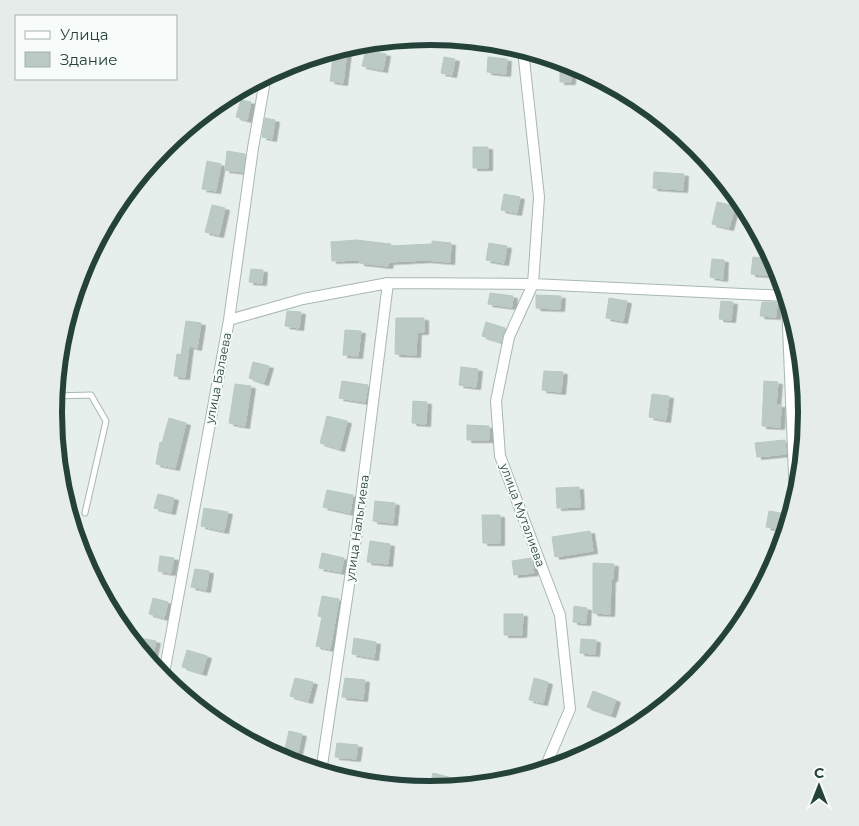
<svg xmlns="http://www.w3.org/2000/svg" width="859" height="826" viewBox="0 0 859 826" font-family="Montserrat,sans-serif">
	<style>
		.building { fill: #bbcac4; stroke: #b8c9c2; filter: url(#shadow) }
		.lines { fill: none; stroke-linecap: round; stroke-linejoin: round }
		.lane-casing { stroke: #a8b8b2; stroke-width: 7 }
		.street-casing { stroke: #a8b8b2; stroke-width: 12 }
		.lane { stroke: #fff; stroke-width: 5 }
		.street { stroke: #fff; stroke-width: 10 }
		.labels { text-anchor: middle; dominant-baseline: central; stroke-width: 4; stroke-linejoin: round; paint-order: stroke }
		.street-label { font-size: 12px; fill: #24423a; stroke: #f7fbf9 }
		.rim { fill: none; stroke: #24423a; stroke-width: 6 }
	</style>
	<defs>
		<filter id="shadow"><feDropShadow dx="4.5" dy="2.5" stdDeviation="0" flood-color="#0004"/></filter>
	</defs>
	<rect width="100%" height="100%" fill="#e6efeb"/>
	<path class="building" d="M337,49L347,51L343,83L330,81L334,50Z
		M366,50L386,54L383,70L362,66Z
		M444,57L455,59L452,75L441,73Z
		M488,57L507,59L506,74L487,72Z
		M560,63L571,64V82H560Z
		M241,100L251,102L247,120L236,117Z
		M265,118L275,120L272,139L262,137Z
		M473,147H488V168H473Z
		M227,151L245,154L243,172L225,170Z
		M207,161L221,164L216,191L202,189Z
		M654,172L684,174L683,190L653,188Z
		M504,194L520,197L517,213L501,210Z
		M717,202L735,206L729,228L712,224Z
		M212,205L225,208L219,235L205,232Z
		M356,240L391,244L390,246L432,244V241L451,243L450,262L426,260L389,262L388,266L360,263V260L332,261L331,242Z
		M489,243L507,246L504,263L486,260Z
		M753,257L772,259L780,276L751,274Z
		M712,259L724,260L723,279L710,277Z
		M251,269L263,270L262,283L249,282Z
		M490,293L513,296L512,307L488,304Z
		M536,295L561,296L560,309L536,308Z
		M609,298L627,301L623,321L606,318Z
		M721,301L733,302L731,320L719,319Z
		M762,302H777L776,317L760,316Z
		M287,311L301,312L299,328L285,326Z
		M396,318H424V332H417L416,355L395,354Z
		M186,321L201,323L197,348L189,346L185,377L174,376L177,354L181,355Z
		M486,322L505,328L501,342L482,336Z
		M345,330L361,331L358,356L343,355Z
		M253,362L269,366L264,383L249,378Z
		M461,367L478,369L476,387L459,385Z
		M544,371L563,372L561,392L542,390Z
		M342,381L368,385L365,402L339,398Z
		M764,381L778,382L776,405H781L780,427L762,426Z
		M235,384L251,386L245,426L229,423Z
		M652,394L669,396L666,420L649,417Z
		M413,401L427,402L426,424L412,423Z
		M327,416L347,421L340,449L320,443Z
		M169,418L186,423L175,468L156,464L160,442L162,443Z
		M467,425L489,426V440H467Z
		M785,440L786,454L757,457L755,443Z
		M579,487L580,507L557,508L556,488Z
		M327,490L353,495L350,513L323,507Z
		M158,494L174,498L171,512L154,508Z
		M375,501L395,503L393,523L373,521Z
		M204,508L228,512L224,531L201,526Z
		M769,511L786,514L783,530L766,527Z
		M482,515H500V543H483Z
		M590,531L593,551L555,557L552,537Z
		M370,541L390,544L388,564L367,562Z
		M322,553L344,558L341,572L319,568Z
		M160,556L174,558L171,573L158,571Z
		M531,558L534,573L514,575L512,561Z
		M593,563L614,564L613,579H611L610,614L593,613Z
		M195,569L209,571L206,590L191,587Z
		M322,596L339,599L330,649L316,646L322,617L318,616Z
		M153,598L168,602L164,618L149,614Z
		M574,606L587,608L586,623L573,622Z
		M504,614H523L522,635H504Z
		M140,638L156,641L151,664L138,648Z
		M354,638L376,642L374,658L352,654Z
		M581,639L596,640L595,654L580,653Z
		M187,650L207,656L202,673L182,667Z
		M295,678L313,682L308,701L290,696Z
		M345,678L365,680L363,699L342,697Z
		M534,678L548,682L543,703L529,700Z
		M593,691L616,700L611,715L587,707Z
		M289,731L302,734L298,752L285,749Z
		M590,742L606,744L589,753Z
		M337,743L358,745L356,759L335,757Z
		M287,757L311,761L310,769L286,761Z
		M433,773L460,780L458,787L429,790Z"/>
	<g class="lines">
		<g class="lane-casing">
			<path id="lane" d="M54,396L91,395L106,421L85,513"/>
		</g>
		<g class="street-casing">
			<path id="street" d="M403,39L485,42L507,45
				M523,50L539,197L533,284L509,337L496,401L500,456L560,615L570,709L544,770
				M787,301L795,499
				M229,320L303,299L388,283L533,284L786,296
				M163,679L229,320L253,148L266,75
				M321,772L356,538L388,283"/>
		</g>
		<use href="#lane" class="lane"/>
		<use href="#street" class="street"/>
	</g>
	<g class="labels">
		<g class="street-label">
			<text transform="translate(218 378) rotate(-79)">улица Балаева</text>
			<text transform="translate(523 515) rotate(70)">улица Муталиева</text>
			<text transform="translate(357 528) rotate(-82)">улица Нальгиева</text>
		</g>
	</g>
	<path d="M0 0H859V826H0ZM62 413a368 368 0 1 1 736 0a368 368 0 1 1-736 0Z" fill="#e6ecea" fill-rule="evenodd"/>
	<path class="rim" d="M62 413a368 368 0 1 1 736 0a368 368 0 1 1-736 0Z"/>
	<rect x="15" y="15" width="162" height="65" fill="#f7fbf9" stroke="#a3b1ad"/>
	<rect x="25" y="31" width="25" height="8" fill="#ffffff" stroke="#a3b1ad"/>
	<text x="60" y="40" font-size="15" fill="#24423a">Улица</text>
	<rect x="25" y="52" width="25" height="15" fill="#bbcac4" stroke="#a3b1ad"/>
	<text x="60" y="65" font-size="15" fill="#24423a">Здание</text>
	<g transform="translate(819 786)" stroke="#f7fbf9" stroke-width="4" paint-order="stroke">
	<path d="M0-4L9 19L0 12L-9 19Z" fill="#24423a"/>
	<text y="-8" font-size="14" font-weight="bold" text-anchor="middle" fill="#24423a">С</text>
	</g>
</svg>
